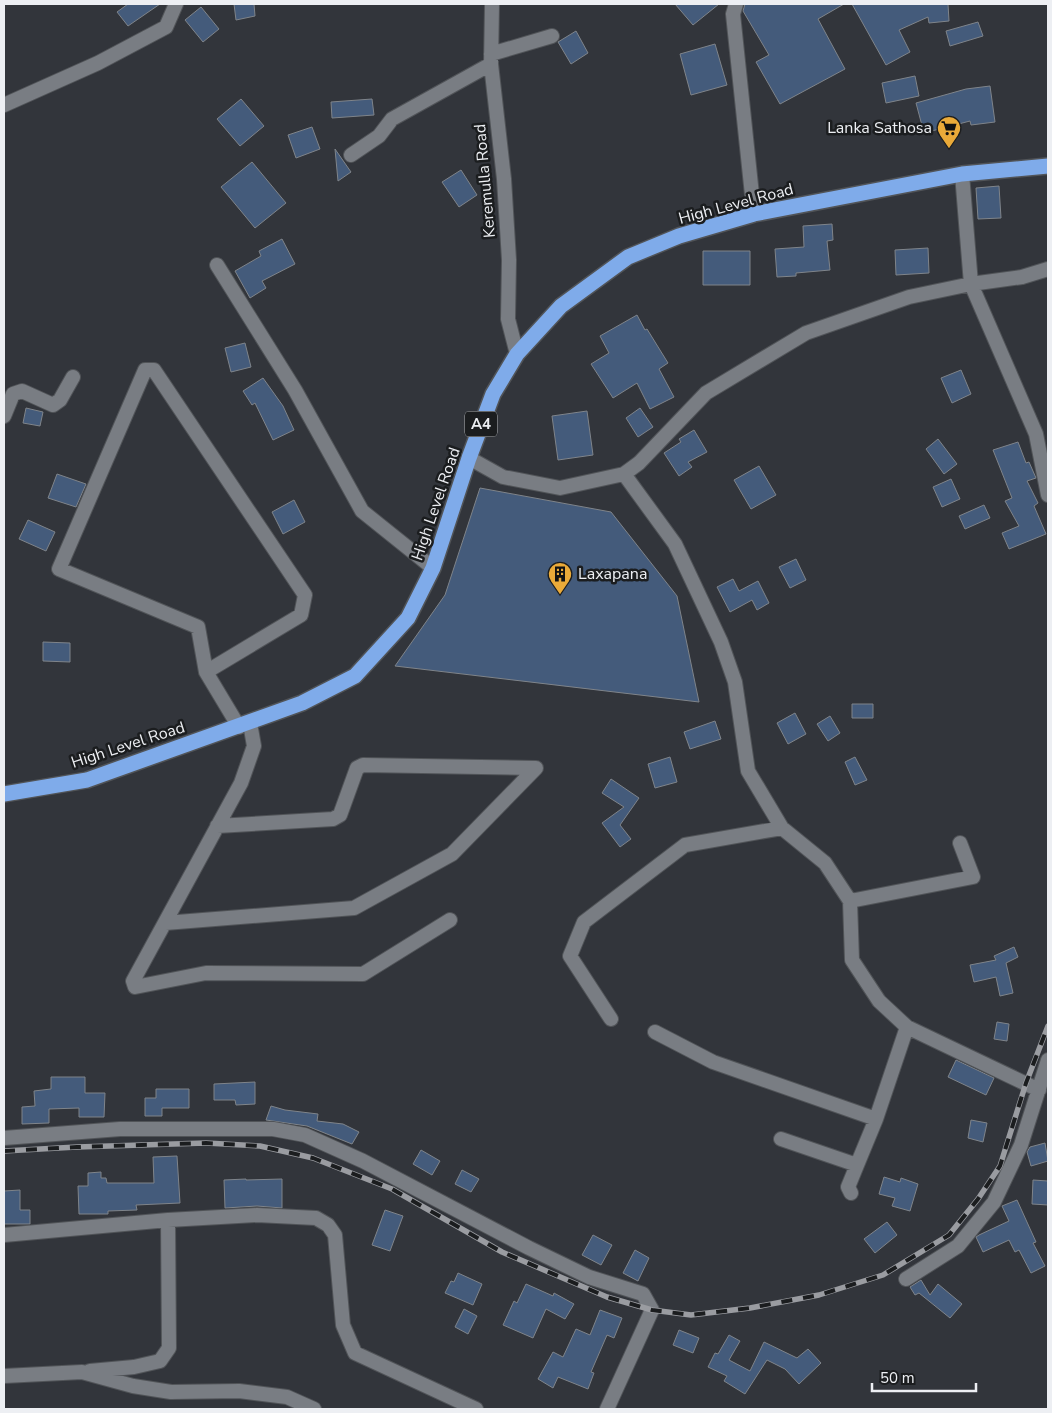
<svg xmlns="http://www.w3.org/2000/svg" width="1052" height="1413" viewBox="0 0 1052 1413" font-family="'Nunito Sans',sans-serif">
	<style>
		.building { fill: #445b7b; stroke: #7f848a }
		.lines { fill: none; stroke-linecap: round; stroke-linejoin: round }
		.street-casing { stroke: #515458; stroke-width: 16 }
		.highway-casing { stroke: #515458; stroke-width: 18 }
		.street { stroke: #797d83; stroke-width: 14 }
		.highway { stroke: #7fabea; stroke-width: 15 }
		.rail-casing { stroke: #9a9ca1; stroke-width: 5.5 }
		.rail { stroke: #1b1d1f; stroke-width: 4; stroke-dasharray: 11; stroke-linecap: butt }
		.labels { text-anchor: middle; dominant-baseline: central; stroke-width: 5; stroke-linejoin: round; paint-order: stroke }
		.shield { fill: #1b1d1f; stroke: #aeb0b3; stroke-width: 1 }
		.shield-label { font-size: 15px; font-weight: bold; fill: #edeff3 }
		.poi-label { font-size: 16px; fill: #edeff3; stroke: #1b1d1f; text-anchor: end }
		.street-label { font-size: 16px; fill: #edeff3; stroke: #1b1d1f }
	</style>
	<rect width="100%" height="100%" fill="#32353b"/>
	<path class="building" d="M128,4H160L128,26L117,12Z
		M234,4H254L255,16L236,20Z
		M675,4H719L693,25Z
		M745,4H844L818,19L845,69L780,104L756,62L769,55L743,11Z
		M852,4H948L949,21L929,23L928,17L899,30L910,52L886,65Z
		M201,7L219,29L203,42L185,20Z
		M978,22L983,36L950,46L946,31Z
		M576,31L588,53L571,64L558,42Z
		M715,44L727,85L691,95L680,54Z
		M915,76L919,96L886,103L882,83Z
		M990,86L995,122L971,125L970,121L924,133L916,103L966,89Z
		M241,99L264,126L240,146L217,119Z
		M372,99L374,115L332,118L331,102Z
		M312,127L320,149L296,158L288,135Z
		M335,149L351,172L338,181Z
		M252,162L286,203L255,228L221,187Z
		M461,170L477,195L459,207L442,182Z
		M999,186L1001,218L978,219L976,188Z
		M832,224L833,240L827,241L830,270L796,273V276L777,277L775,249L804,247L803,226Z
		M282,239L295,264L262,281L266,288L250,298L235,271L261,256L259,251Z
		M928,248L929,273L896,275L895,250Z
		M703,251H750V285H703Z
		M637,315L645,330L647,329L668,363L659,369L674,397L650,409L637,383L613,398L591,364L609,353L600,336Z
		M245,343L251,367L231,372L225,348Z
		M961,370L971,394L952,403L941,378Z
		M263,378L283,406L294,430L273,440L255,403L252,405L243,391Z
		M26,408L43,412L40,426L23,423Z
		M640,408L653,427L638,437L626,418Z
		M587,411L593,455L558,460L552,416Z
		M694,430L707,452L688,462L692,467L679,476L664,453L681,442L679,439Z
		M938,439L957,464L944,474L926,449Z
		M1018,442L1026,463L1029,462L1036,478L1027,481L1038,503L1034,506L1046,534L1009,549L1002,533L1019,526L1005,501L1012,498L993,450Z
		M759,466L776,495L751,509L734,480Z
		M57,474L86,484L76,507L48,498Z
		M951,479L960,499L942,507L933,487Z
		M480,488L611,512L677,596L699,702L395,666L445,595Z
		M294,500L305,522L283,534L272,512Z
		M984,505L990,518L965,529L959,516Z
		M28,520L55,532L46,551L19,539Z
		M796,559L806,580L790,588L779,567Z
		M733,579L739,591L758,581L769,603L757,610L752,600L730,612L717,587Z
		M43,642L70,643V662L43,661Z
		M852,704H873V718H852Z
		M795,713L806,734L788,744L777,723Z
		M830,716L840,733L828,741L817,724Z
		M715,721L721,739L690,749L684,732Z
		M670,757L677,782L655,788L648,764Z
		M855,757L867,780L855,785L845,762Z
		M611,779L639,798L620,825L631,839L620,847L602,823L624,807L602,793Z
		M1014,947L1018,957L1006,963L1013,993L1000,996L996,977L974,982L970,965L996,960L994,956Z
		M997,1022L1009,1024L1007,1041L994,1039Z
		M956,1060L994,1078L986,1095L948,1077Z
		M51,1077H85V1093H105L104,1117H79V1108L49,1109V1123L22,1124V1107L35,1106L34,1091L51,1089Z
		M255,1082V1104L236,1105L235,1100H214V1084Z
		M156,1089H189V1108H162V1116H145V1098H156Z
		M271,1106L285,1110L318,1114L317,1121L343,1124L359,1132L352,1144L307,1126L266,1120Z
		M971,1120L987,1123L983,1142L968,1138Z
		M1045,1143L1048,1161L1031,1166L1027,1152L1030,1147Z
		M421,1150L440,1161L432,1175L413,1164Z
		M177,1156L180,1203L136,1205L137,1210L108,1211V1214H79L78,1186H88V1173L101,1172V1178H106L107,1183H154L153,1157Z
		M462,1170L479,1179L471,1192L455,1184Z
		M884,1177L900,1182L901,1178L918,1184L910,1211L892,1206L895,1198L879,1194Z
		M246,1179V1180L282,1179V1208L257,1206L225,1208L224,1180Z
		M1033,1180L1048,1181V1205L1032,1204Z
		M20,1190V1210H30V1224H4V1191Z
		M1017,1200L1036,1242L1033,1243L1045,1266L1031,1273L1019,1250L1015,1252L1009,1240L983,1252L976,1237L979,1235L1009,1221L1002,1206Z
		M385,1210L403,1216L390,1251L372,1245Z
		M887,1222L897,1235L875,1253L864,1239Z
		M593,1235L612,1245L601,1265L582,1255Z
		M635,1250L649,1258L638,1281L623,1273Z
		M458,1273L482,1284L473,1305L445,1293L451,1281L454,1282Z
		M921,1280L930,1295L938,1284L962,1304L950,1318L919,1293L915,1295L910,1287Z
		M526,1284L553,1296L554,1293L574,1304L565,1319L546,1309L533,1338L503,1325L514,1301L517,1303Z
		M464,1309L477,1316L468,1334L455,1327Z
		M600,1310L622,1318L614,1338L607,1335L591,1372L594,1373L588,1389L558,1377L553,1388L538,1379L553,1352L563,1357L576,1329L590,1335Z
		M679,1330L699,1338L693,1353L673,1345Z
		M729,1335L740,1341L729,1360L750,1371L764,1342L797,1358L808,1349L821,1363L799,1384L785,1369L767,1360L745,1394L724,1381L727,1376L708,1367L715,1353L718,1354Z"/>
	<g class="lines">
		<g class="street-casing">
			<path id="street" d="M492,4L491,64L504,179L509,260L508,319L517,354
				M736,4L733,14L754,214
				M491,54L552,36
				M4,105L98,63L166,27L176,4
				M351,155L379,136L392,119L491,64
				M962,174L971,284L1036,434L1048,495
				M217,265L295,390L362,511L433,568
				M4,416L13,394L22,391L53,405L60,400L73,377
				M469,458L503,477L560,488L624,474L639,463L706,393L806,333L909,297L971,284L1022,277L1048,269
				M624,474L675,544L721,642L735,682L748,771L782,828L825,863L850,901L852,960L879,1001L907,1027L1039,1090
				M206,672L301,615L305,595L154,370H145L59,569L198,627L206,672L239,727
				M250,723L254,746L241,783L133,981L135,987L206,973L363,974L450,920
				M217,826L333,819L340,815L357,768L363,765L536,768
				M850,901L973,877L960,843
				M165,923L354,908L452,854L536,768
				M611,1019L570,956L584,922L685,845L782,828
				M655,1032L713,1062L876,1119L907,1027
				M4,1138L120,1129H273L305,1135L363,1161L529,1248L589,1277L643,1294L652,1310L607,1409
				M781,1139L857,1165L876,1119
				M851,1193L848,1187L857,1165
				M4,1235L168,1220L257,1215L316,1218L328,1225L335,1235L343,1325L355,1353L476,1409
				M906,1279L958,1246L994,1202L1021,1145L1048,1060
				M90,1371L134,1367L160,1361L169,1348L168,1220
				M4,1376L82,1372L133,1386L171,1392L239,1391L287,1397L314,1409"/>
		</g>
		<g class="highway-casing">
			<path id="highway" d="M4,794L87,780L302,703L355,676L408,618L433,568L469,458L493,394L517,354L561,306L628,257L679,236L754,214L962,174L1048,166"/>
		</g>
		<use href="#street" class="street"/>
		<use href="#highway" class="highway"/>
		<g class="rail-casing">
			<path id="rail" d="M4,1151L77,1147L206,1143L260,1146L313,1158L392,1189L502,1252L607,1297L652,1310L691,1315L750,1308L819,1295L883,1275L949,1235L978,1199L1000,1166L1026,1083L1048,1026"/>
		</g>
		<use href="#rail" class="rail"/>
	</g>
	<defs>
		<g id="supermarket-pin" transform="scale(1.25)"><path d="M0 17L-7.5 6A9.5 9.5 0 1 1 7.5 6Z" fill="#eaaa39" stroke="#1b1d1f"/><path d="M-6-5.5h2.5l.6 2H6L4.5 2H-2.5L-4.4-4H-6ZM-1.5 3.2a1.3 1.3 0 1 0 .1 0ZM3 3.2a1.3 1.3 0 1 0 .1 0Z" fill="#111"/></g>
		<g id="building-pin" transform="scale(1.25)"><path d="M0 17L-7.5 6A9.5 9.5 0 1 1 7.5 6Z" fill="#eaaa39" stroke="#1b1d1f"/><path d="M-4-6H4V6H1V3H-1V6H-4ZM-2.5-4.3h1.7v1.8h-1.7ZM.8-4.3h1.7v1.8H.8ZM-2.5-1h1.7V.8h-1.7ZM.8-1h1.7V.8H.8Z" fill="#111"/></g>
	</defs>
	<g fill-rule="evenodd">
		<use href="#supermarket-pin" x="949" y="128"/>
		<use href="#building-pin" x="560" y="574"/>
	</g>
	<g class="labels">
		<rect class="shield" x="465" y="411.5" width="32" height="25" rx="4"/>
		<g class="shield-label">
			<text x="481" y="424">A4</text>
		</g>
		<g class="poi-label">
			<text x="932" y="128">Lanka Sathosa</text>
			<text x="578" y="574" text-anchor="start">Laxapana</text>
		</g>
		<g class="street-label">
			<text transform="translate(485 181) rotate(-95)">Keremulla Road</text>
			<text transform="translate(736 204) rotate(-15)">High Level Road</text>
			<text transform="translate(436 504) rotate(-71)">High Level Road</text>
			<text transform="translate(128 745) rotate(-18)">High Level Road</text>
		</g>
	</g>
	<rect width="1052" height="1413" fill="none" stroke="#edeff3" stroke-width="10"/>
	<path d="M872 1383v8h104v-8" fill="none" stroke="#edeff3" stroke-width="2.5"/>
	<text x="880" y="1383" font-size="15" fill="#edeff3" stroke="#1b1d1f" stroke-width="4" paint-order="stroke">50 m</text>
</svg>
